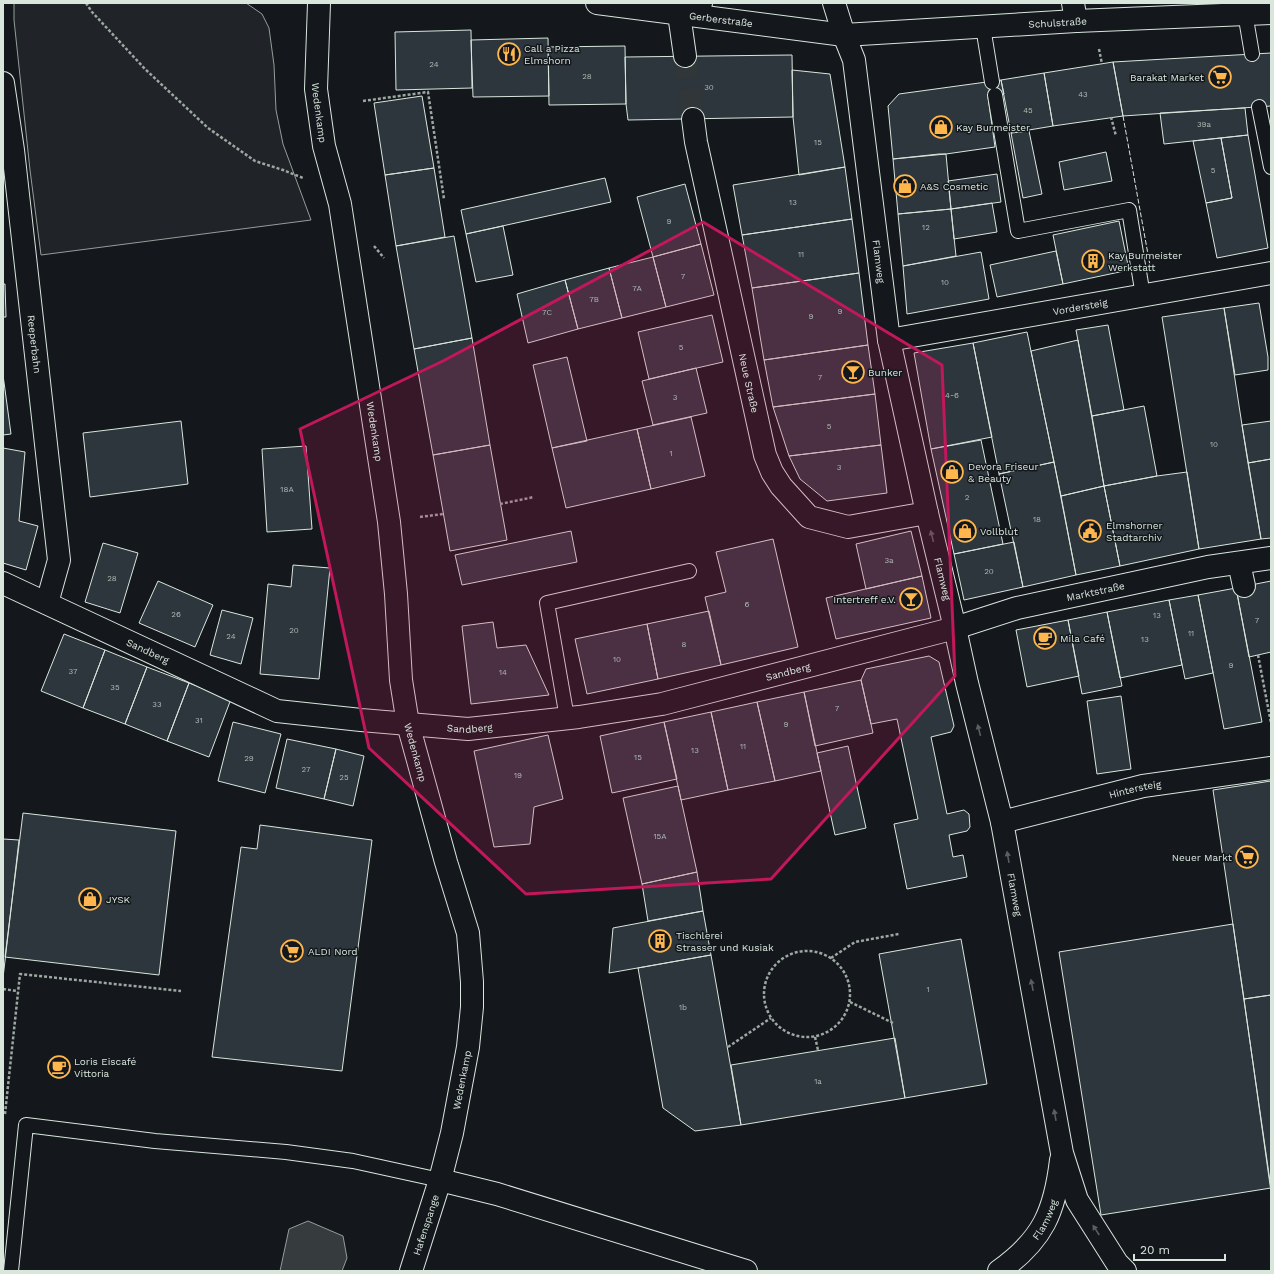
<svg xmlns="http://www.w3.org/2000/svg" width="1274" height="1274" viewBox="0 0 1274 1274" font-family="'Work Sans',sans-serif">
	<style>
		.green { fill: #202428; stroke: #939e99 }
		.water { fill: #363b3e; stroke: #939e99 }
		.building { fill: #2c363c; stroke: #d8e6dc }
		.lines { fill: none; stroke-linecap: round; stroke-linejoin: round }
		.street-tunnel { stroke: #313739; stroke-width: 22; stroke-dasharray: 22 11; stroke-linecap: butt }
		.lane-casing { stroke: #d8e6dc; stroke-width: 16 }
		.street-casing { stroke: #d8e6dc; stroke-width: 24 }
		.secondary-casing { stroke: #d8e6dc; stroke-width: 24 }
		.primary-casing { stroke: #d8e6dc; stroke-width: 24 }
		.path { stroke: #9da8a2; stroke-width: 2.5; stroke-dasharray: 3 2; stroke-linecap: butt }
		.lane { stroke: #14181c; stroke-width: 14 }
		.street { stroke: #14181c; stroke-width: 22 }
		.secondary { stroke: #14181c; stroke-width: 22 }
		.primary { stroke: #14181c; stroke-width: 22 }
		.fence { stroke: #d8e6dc; stroke-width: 1; stroke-dasharray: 5 2; stroke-linecap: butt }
		.oneway { fill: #59605f }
		.marked { fill: #c2185b; fill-opacity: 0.2; stroke: #c2185b; stroke-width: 3; stroke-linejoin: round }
		.labels { text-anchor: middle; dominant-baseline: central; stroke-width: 3; stroke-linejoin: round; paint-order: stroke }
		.number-label { font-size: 8px; fill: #adbab4 }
		.street-label { font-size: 10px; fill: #d8e6dc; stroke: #14181c }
		.poi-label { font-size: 10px; fill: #d8e6dc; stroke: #14181c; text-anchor: start }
	</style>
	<rect width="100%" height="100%" fill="#14181c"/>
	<path class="green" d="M14,3H246L262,14L269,28L274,65L276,110L283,144L311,220L41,255L30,170L14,20Z"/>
	<path class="water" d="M308,1221L343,1236L347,1258L342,1271H280L289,1229Z"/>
	<path class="building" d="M471,30L472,88L396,90L395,32Z
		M548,38L549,96L473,97L471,40Z
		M625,46L626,104L549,105L548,47Z
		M1271,53V106L1123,116L1113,62Z
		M792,55L793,117L628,120L626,104L625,57Z
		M1113,62L1123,116L1053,126L1044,73Z
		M792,70L830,74L845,167L799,175L793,117Z
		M1044,73L1053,126L1011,133L1001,80Z
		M1001,80L1004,94L988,97L995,147L946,154L893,159L888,106L899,94Z
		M422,96L434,168L385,175L374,103Z
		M1245,108L1248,135L1164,144L1160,113Z
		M1029,131L1042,194L1023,198L1011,133Z
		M1248,135L1268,248L1217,258L1206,203L1232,198L1221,138Z
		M1221,138L1232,198L1206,203L1193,141Z
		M1106,152L1112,181L1064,190L1059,162Z
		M939,154H946L951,209L898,214L893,159Z
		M845,167L852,219L742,235L733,185Z
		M434,168L445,237L396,246L385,175Z
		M997,174L1001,202L951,209L948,181Z
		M605,178L611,202L466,234L461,210Z
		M685,184L701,244L653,257L637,197Z
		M992,203L997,232L954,239L951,209Z
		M951,209L956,256L903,266L898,214Z
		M852,219L859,273L752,288L742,235Z
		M1119,221L1129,270L1063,284L1053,235Z
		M503,226L513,275L476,282L466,234Z
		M454,236L472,338L414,349L396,246Z
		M701,244L714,295L666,307L653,257Z
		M1056,251L1063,284L997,297L990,265Z
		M981,252L989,299L907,314L903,266Z
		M653,257L666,307L622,318L609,268Z
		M609,268L622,318L578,329L565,280Z
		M859,273L868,345L764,360L752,288Z
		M565,280L578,329L528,343L517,294Z
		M3,284H5L6,317H3Z
		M1259,303L1268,357V370L1235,375L1224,308Z
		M1224,308L1242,425L1261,539L1199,549L1162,317Z
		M712,315L723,362L649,379L638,332Z
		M1108,325L1124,410L1092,416L1076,330Z
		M1027,332L1054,462L999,474L973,343Z
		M472,338L490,445L433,455L414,349Z
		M1078,340L1104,486L1061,496L1031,351Z
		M973,343L992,437L931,449L914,353Z
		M868,345L875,394L773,407L764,360Z
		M567,357L587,441L552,448L533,365Z
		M696,368L707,413L653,425L642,381Z
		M3,375L11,434L3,435Z
		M875,394L881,445L789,456L773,407Z
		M1144,406L1157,476L1104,486L1092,416Z
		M691,417L705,476L651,489L637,429Z
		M181,421L188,484L90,497L83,433Z
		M1271,421V459L1248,463L1242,425Z
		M637,429L651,489L566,508L552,448Z
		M981,440L1003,544L954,554L931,449Z
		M490,445L507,540L450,551L433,455Z
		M881,445L887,493L827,501L800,479L789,456Z
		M306,446L312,529L267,532L262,449Z
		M3,448L25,452L19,521L38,526L26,570L3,563Z
		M1271,459V538L1261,539L1248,463Z
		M1054,462L1076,575L1023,587L999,474Z
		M1187,472L1199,549L1120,566L1104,486L1157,476Z
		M1104,486L1120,566L1076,575L1061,496Z
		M571,531L577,562L462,585L455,555Z
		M911,531L922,576L866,589L856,544Z
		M773,539L798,647L721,665L705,597L726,592L716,552Z
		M1014,542L1023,587L964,600L954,554Z
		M103,543L138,553L120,613L85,602Z
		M293,565L330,568L319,679L260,674L268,584L291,587Z
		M922,576L931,618L836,639L826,598Z
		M158,581L213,605L195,647L139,623Z
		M1271,581V652L1249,657L1236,588Z
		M1236,588L1262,722L1224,729L1198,595Z
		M1198,595L1213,673L1185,679L1169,600Z
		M1169,600L1182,665L1120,678L1107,612Z
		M222,610L253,618L241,664L210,655Z
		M709,611L721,665L658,679L647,624Z
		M1107,612L1122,686L1082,694L1068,620Z
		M1068,620L1079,676L1027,687L1016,630Z
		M493,622L497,648L526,645L549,695L471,704L462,626Z
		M647,624L658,679L587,694L575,639Z
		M64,634L105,650L83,708L41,691Z
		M105,650L147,667L125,724L83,708Z
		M929,656L939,662L954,726L951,732L931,737L947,814L964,810L969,814L970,827L967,831L949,835L953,857L963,855L967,877L907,889L894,824L918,819L897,719L871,724L861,680L866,669Z
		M147,667L189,683L167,741L125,724Z
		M861,680L873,733L815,746L804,692Z
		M189,683L231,699L209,757L167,741Z
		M804,692L821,771L775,781L757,702Z
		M1121,696L1131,769L1097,774L1087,701Z
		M757,702L775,781L728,790L711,712Z
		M711,712L728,790L681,800L664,722Z
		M233,722L281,734L265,793L218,781Z
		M664,722L677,779L612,793L600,736Z
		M548,735L563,799L534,807L530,844L494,847L474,751Z
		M287,739L336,749L324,799L276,788Z
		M848,746L866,828L835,835L817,753Z
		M336,749L364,756L353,806L324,799Z
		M1271,781V995L1244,999L1213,790Z
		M678,786L697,872L642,884L623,798Z
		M23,813L176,831L159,975L5,957Z
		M260,825L372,840L342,1071L212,1057L241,847L257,849Z
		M3,839L19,840L3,978Z
		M697,872L703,911L648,921L642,884Z
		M703,911L711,955L609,973L613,928Z
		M1233,924L1271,1188L1101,1215L1059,952Z
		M961,939L987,1084L905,1098L879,954Z
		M711,955L741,1125L695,1131L663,1108L638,968Z
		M1271,995V1192L1244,999Z
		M895,1038L905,1098L741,1125L731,1065Z"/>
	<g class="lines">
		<path class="street-tunnel" d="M685,56L693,119"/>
		<g class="lane-casing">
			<path id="lane" d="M1245,13L1252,54
				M983,27L992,82
				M995,95L1018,231L1129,210L1143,296
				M1259,107L1271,167
				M567,718L547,603L689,571
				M11,1271L26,1125L155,1141L286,1152L353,1161L440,1180"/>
		</g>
		<g class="street-casing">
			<g id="street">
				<path d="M1073,3L1076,21"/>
				<path d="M679,14L685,56"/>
				<path id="s1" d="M844,35L854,60L889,340L927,513L955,628L967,683L1002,822L1062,1153L1077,1200L1117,1263L1125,1271"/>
				<path id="s2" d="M3,83L13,150L59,560L47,603"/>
				<path id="s3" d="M693,119L696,142L765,455L772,472L781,486L809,517L848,527L927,513"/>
				<path id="s4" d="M889,340L1271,273"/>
				<path d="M1239,563L1244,586"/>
				<path id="s5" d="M3,583L277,711L361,720L468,729L579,717L662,704L955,628L1017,608L1208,567L1271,558"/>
				<path id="s6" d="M1002,822L1143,786L1271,768"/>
				<path id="s7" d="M999,1271C1043,1240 1055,1211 1061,1160"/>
			</g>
		</g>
		<g class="secondary-casing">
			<g id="secondary">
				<path id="s8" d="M319,3L316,89L324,146L340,204L389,522L396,594L401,680L408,724L446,862L468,933L472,982V1007L468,1047L452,1133L440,1180L411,1271"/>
				<path d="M834,3L844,35"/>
				<path d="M679,14L701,3"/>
				<path d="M440,1180L497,1194L746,1271"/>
			</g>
		</g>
		<g class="primary-casing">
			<g id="primary">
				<path id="s9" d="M597,3L844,35L1076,21L1271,13"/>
			</g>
		</g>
		<path class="path" d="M86,3L92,12L145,69L208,128L255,161L283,170L303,178
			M1099,49L1102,64
			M363,101L428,92L444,199
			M1111,117L1116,136
			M374,246L384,258
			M500,504L534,497
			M420,517L443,514
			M1258,655L1271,723
			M764 994a43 43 0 1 1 86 0a43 43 0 1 1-86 0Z
			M831,958L855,942L899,934
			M3,989L17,991
			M850,1002L893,1023
			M815,1037L818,1050
			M728,1047L771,1018
			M5,1114L20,974L181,991"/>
		<use href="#lane" class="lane"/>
		<use href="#street" class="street"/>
		<use href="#secondary" class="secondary"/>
		<use href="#primary" class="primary"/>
		<path class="fence" d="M1123,116L1151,271"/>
	</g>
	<defs><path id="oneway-solid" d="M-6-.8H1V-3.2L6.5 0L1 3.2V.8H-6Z"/></defs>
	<g class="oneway">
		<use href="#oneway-solid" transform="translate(932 536) rotate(-104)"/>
		<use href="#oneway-solid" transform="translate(979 730) rotate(-104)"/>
		<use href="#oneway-solid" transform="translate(1008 857) rotate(-100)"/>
		<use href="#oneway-solid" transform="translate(1032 985) rotate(-101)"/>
		<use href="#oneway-solid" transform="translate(1055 1115) rotate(-100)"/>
		<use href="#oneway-solid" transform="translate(1096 1230) rotate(-123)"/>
	</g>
	<path class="marked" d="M703,222L942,365L955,676L771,879L526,894L369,748L300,429L443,361Z"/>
	<defs>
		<g id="restaurant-ring" transform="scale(1.15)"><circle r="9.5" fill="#14181c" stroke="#ffb74d" stroke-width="1.5"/><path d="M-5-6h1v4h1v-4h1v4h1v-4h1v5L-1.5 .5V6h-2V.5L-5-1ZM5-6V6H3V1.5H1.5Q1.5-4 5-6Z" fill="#ffb74d"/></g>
		<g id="supermarket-ring" transform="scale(1.15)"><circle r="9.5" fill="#14181c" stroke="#ffb74d" stroke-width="1.5"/><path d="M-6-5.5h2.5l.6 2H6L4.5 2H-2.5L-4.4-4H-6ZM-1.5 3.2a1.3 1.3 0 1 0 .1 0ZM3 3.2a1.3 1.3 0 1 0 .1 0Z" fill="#ffb74d"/></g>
		<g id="shop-ring" transform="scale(1.15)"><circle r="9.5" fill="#14181c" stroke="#ffb74d" stroke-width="1.5"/><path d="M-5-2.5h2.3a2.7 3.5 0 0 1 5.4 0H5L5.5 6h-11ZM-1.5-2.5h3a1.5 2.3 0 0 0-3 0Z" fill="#ffb74d"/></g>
		<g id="building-ring" transform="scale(1.15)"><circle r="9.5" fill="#14181c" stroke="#ffb74d" stroke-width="1.5"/><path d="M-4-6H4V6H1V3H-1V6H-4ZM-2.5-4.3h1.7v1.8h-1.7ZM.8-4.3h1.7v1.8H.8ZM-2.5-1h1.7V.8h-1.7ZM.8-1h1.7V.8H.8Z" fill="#ffb74d"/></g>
		<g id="bar-ring" transform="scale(1.15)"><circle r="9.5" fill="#14181c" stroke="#ffb74d" stroke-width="1.5"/><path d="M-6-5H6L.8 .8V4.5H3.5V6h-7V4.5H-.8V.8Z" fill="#ffb74d"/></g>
		<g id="civic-ring" transform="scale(1.15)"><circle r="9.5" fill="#14181c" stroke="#ffb74d" stroke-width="1.5"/><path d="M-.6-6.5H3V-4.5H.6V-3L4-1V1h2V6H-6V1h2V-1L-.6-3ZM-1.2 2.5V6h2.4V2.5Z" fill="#ffb74d"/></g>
		<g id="cafe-ring" transform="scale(1.15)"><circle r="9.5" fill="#14181c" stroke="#ffb74d" stroke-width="1.5"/><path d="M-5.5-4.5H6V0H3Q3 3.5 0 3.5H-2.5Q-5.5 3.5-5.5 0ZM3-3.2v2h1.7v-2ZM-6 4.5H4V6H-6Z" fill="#ffb74d"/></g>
	</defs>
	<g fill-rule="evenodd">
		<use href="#restaurant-ring" x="509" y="54"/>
		<use href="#supermarket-ring" x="1220" y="77"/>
		<use href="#shop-ring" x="941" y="127"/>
		<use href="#shop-ring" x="905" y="186"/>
		<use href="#building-ring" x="1093" y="261"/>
		<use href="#bar-ring" x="853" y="372"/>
		<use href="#shop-ring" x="952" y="472"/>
		<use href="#shop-ring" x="965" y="531"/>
		<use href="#civic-ring" x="1090" y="531"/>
		<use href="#bar-ring" x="911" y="599"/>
		<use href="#cafe-ring" x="1045" y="638"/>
		<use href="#supermarket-ring" x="1247" y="857"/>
		<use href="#shop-ring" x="90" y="899"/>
		<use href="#building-ring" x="660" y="941"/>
		<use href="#supermarket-ring" x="292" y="951"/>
		<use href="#cafe-ring" x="59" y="1067"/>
	</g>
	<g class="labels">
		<g class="number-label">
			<text x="434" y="64">24</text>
			<text x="587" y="76">28</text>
			<text x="709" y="87">30</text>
			<text x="1083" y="94">43</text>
			<text x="1028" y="110">45</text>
			<text x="1204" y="124">39a</text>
			<text x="818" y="142">15</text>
			<text x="1213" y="170">5</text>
			<text x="793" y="202">13</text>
			<text x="669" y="221">9</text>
			<text x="926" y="227">12</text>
			<text x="801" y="254">11</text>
			<text x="683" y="276">7</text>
			<text x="945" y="282">10</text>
			<text x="637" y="288">7A</text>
			<text x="594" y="299">7B</text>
			<text x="840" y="311">9</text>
			<text x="547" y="312">7C</text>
			<text x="811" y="316">9</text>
			<text x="681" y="347">5</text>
			<text x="820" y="377">7</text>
			<text x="952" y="395">4-6</text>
			<text x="675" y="397">3</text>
			<text x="829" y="426">5</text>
			<text x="1214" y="444">10</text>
			<text x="671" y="453">1</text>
			<text x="839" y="467">3</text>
			<text x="287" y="489">18A</text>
			<text x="967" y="497">2</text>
			<text x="1037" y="519">18</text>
			<text x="889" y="560">3a</text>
			<text x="989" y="571">20</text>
			<text x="112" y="578">28</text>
			<text x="747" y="604">6</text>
			<text x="176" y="614">26</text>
			<text x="1157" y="615">13</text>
			<text x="1257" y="620">7</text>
			<text x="294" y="630">20</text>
			<text x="1191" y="633">11</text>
			<text x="231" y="636">24</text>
			<text x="1145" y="639">13</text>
			<text x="684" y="644">8</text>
			<text x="617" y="659">10</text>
			<text x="1231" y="665">9</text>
			<text x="73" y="671">37</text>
			<text x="503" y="672">14</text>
			<text x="115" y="687">35</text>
			<text x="157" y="704">33</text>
			<text x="837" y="708">7</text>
			<text x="199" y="720">31</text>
			<text x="786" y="724">9</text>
			<text x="743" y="746">11</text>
			<text x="695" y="750">13</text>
			<text x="638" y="757">15</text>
			<text x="249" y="758">29</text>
			<text x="306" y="769">27</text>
			<text x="518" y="775">19</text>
			<text x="344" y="777">25</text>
			<text x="660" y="836">15A</text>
			<text x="928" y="989">1</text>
			<text x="683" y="1007">1b</text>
			<text x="818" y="1081">1a</text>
		</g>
		<g class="street-label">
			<text stroke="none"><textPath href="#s9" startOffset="125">Gerberstraße</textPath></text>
			<text stroke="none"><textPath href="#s9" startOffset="463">Schulstraße</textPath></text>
			<text stroke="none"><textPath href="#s8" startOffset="110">Wedenkamp</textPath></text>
			<text stroke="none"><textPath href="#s1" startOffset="230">Flamweg</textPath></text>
			<text stroke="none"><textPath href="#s4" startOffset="194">Vordersteig</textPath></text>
			<text stroke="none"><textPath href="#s2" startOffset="263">Reeperbahn</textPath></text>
			<text stroke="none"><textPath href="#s3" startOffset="270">Neue Straße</textPath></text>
			<text stroke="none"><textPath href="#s8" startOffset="434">Wedenkamp</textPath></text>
			<text stroke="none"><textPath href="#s1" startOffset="554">Flamweg</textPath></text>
			<text stroke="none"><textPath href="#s5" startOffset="1138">Marktstraße</textPath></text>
			<text stroke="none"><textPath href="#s5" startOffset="160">Sandberg</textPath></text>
			<text stroke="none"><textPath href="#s5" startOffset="820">Sandberg</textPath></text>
			<text stroke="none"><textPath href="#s5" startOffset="496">Sandberg</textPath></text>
			<text stroke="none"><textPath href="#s8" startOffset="758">Wedenkamp</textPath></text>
			<text stroke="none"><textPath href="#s6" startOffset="137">Hintersteig</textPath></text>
			<text stroke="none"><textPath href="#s1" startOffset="878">Flamweg</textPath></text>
			<text transform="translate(462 1080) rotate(-79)">Wedenkamp</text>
			<text stroke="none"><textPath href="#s7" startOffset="70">Flamweg</textPath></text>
			<text transform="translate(426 1225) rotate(-72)">Hafenspange</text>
		</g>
		<g class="poi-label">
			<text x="524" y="48">Call a Pizza<tspan x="524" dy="12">Elmshorn</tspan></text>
			<text x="1204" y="77" text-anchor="end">Barakat Market</text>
			<text x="956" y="127">Kay Burmeister</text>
			<text x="920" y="186">A&amp;S Cosmetic</text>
			<text x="1108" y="255">Kay Burmeister<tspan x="1108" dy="12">Werkstatt</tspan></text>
			<text x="868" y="372">Bunker</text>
			<text x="968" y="466">Devora Friseur<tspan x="968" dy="12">&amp; Beauty</tspan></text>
			<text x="1106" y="525">Elmshorner<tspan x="1106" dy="12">Stadtarchiv</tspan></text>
			<text x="980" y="531">Vollblut</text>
			<text x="896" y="599" text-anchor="end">Intertreff e.V.</text>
			<text x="1060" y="638">Mila Café</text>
			<text x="1232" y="857" text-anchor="end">Neuer Markt</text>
			<text x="106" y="899">JYSK</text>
			<text x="676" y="935">Tischlerei<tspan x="676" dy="12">Strasser und Kusiak</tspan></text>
			<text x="308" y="951">ALDI Nord</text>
			<text x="74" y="1061">Loris Eiscafé<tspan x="74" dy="12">Vittoria</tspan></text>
		</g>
	</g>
	<rect width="1274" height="1274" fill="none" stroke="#d8e6dc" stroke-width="8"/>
	<path d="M1134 1254v6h91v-6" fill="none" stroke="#d8e6dc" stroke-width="2"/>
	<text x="1140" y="1254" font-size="12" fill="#d8e6dc" stroke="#14181c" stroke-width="3" paint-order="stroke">20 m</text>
</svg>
